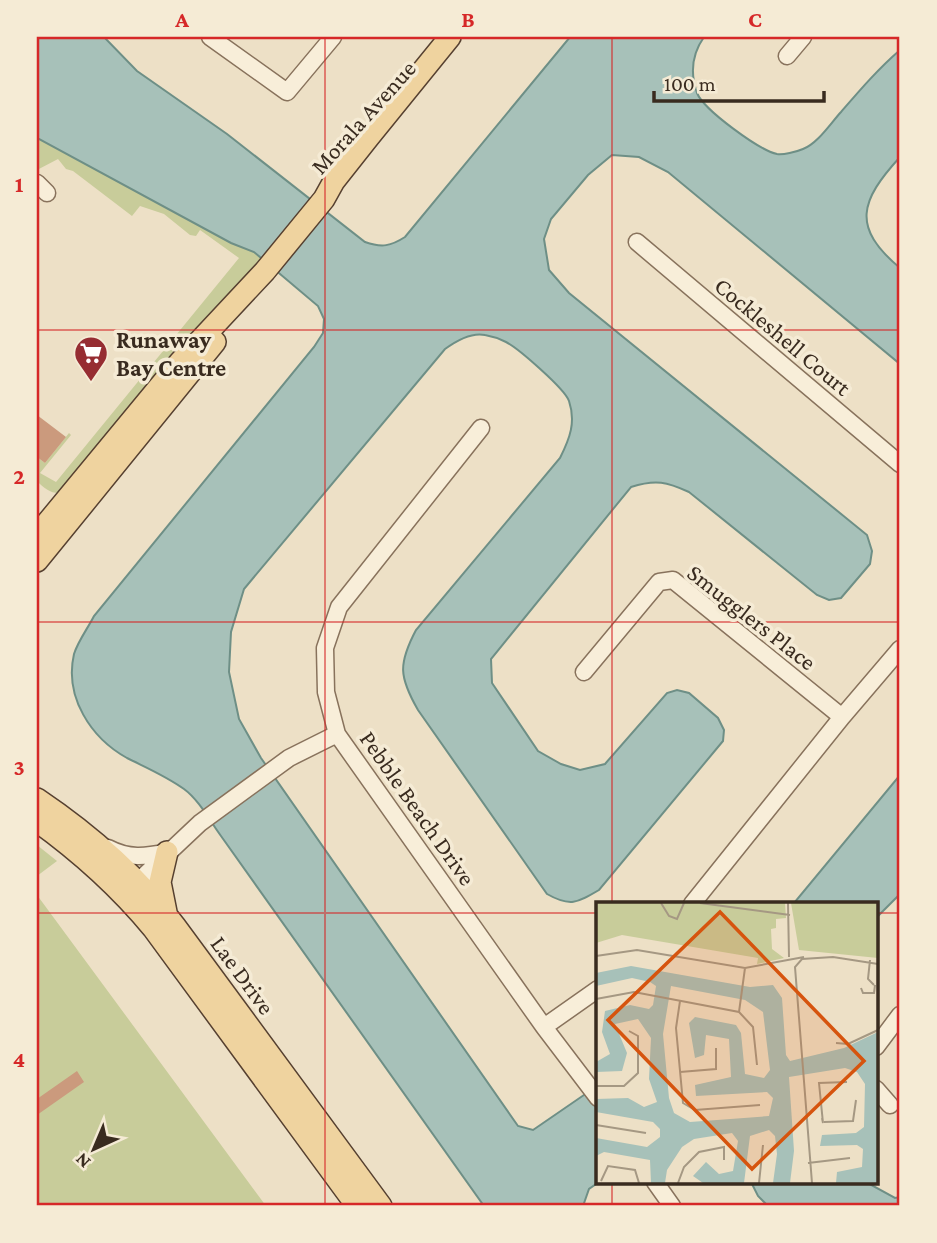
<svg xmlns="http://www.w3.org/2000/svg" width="937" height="1243" viewBox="0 0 937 1243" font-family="'Crimson Pro',serif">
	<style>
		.green { fill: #c8cc9a }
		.water { fill: #a7c1b9; stroke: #6e8f86; stroke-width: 2 }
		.building { fill: #cb9a7d }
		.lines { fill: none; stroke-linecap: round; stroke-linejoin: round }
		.minor-casing { stroke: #88725c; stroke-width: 19 }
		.major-casing { stroke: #564030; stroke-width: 24 }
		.minor { stroke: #f8eed9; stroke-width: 16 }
		.major { stroke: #efd39f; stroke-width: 21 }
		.grid { fill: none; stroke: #d62828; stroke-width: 2; stroke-opacity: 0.55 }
		.labels { text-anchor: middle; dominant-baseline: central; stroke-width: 7; stroke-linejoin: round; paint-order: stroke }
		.street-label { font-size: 24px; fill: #392b1f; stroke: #f5ebd5 }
		.poi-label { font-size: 24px; font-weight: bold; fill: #392b1f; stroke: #f5ebd5; text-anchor: start }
		.inset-road { fill: none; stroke: #a59883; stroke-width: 2 }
		.view { fill: #d6540e; fill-opacity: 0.15; stroke: #d6540e; stroke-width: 3.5 }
		.inset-edge { fill: none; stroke: #392b1f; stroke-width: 3.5 }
		.neatline { fill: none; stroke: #d62828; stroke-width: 2.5 }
		.grid-label { font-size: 23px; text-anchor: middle; font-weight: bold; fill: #d62828 }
	</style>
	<rect width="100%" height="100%" fill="#ede0c6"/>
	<path class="green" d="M37,138L231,243L254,252L266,261L61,493C51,494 44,488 37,481V457L45,463L69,433L71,435L40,473L56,482L239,258L200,230L196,236L190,235L164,214L140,206L132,216L73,171L66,169L58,159L37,170Z
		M37,845L57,861L37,876Z
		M37,895L266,1206H37Z"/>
	<path class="water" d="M37,37H104L137,71L227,134L365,242C382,248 391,246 405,237L570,37H704C692,54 690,73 697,93C704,110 759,150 777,154C783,155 796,152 803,149C818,143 830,124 841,112C860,90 878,69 900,50V157C860,201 851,227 900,268V364L668,172L639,157L612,155L588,175L551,219L544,239L549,270L569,293L867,535L872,551L870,564L841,598L829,600L817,595L689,492C667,482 656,479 631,487L491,659L492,683L538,751L561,764L580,770L605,764L667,693L677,690L689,693L718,718L724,730L723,741L599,890C577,903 570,907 547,894L418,710C399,677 398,664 416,630L560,458C570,438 576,422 569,401C565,389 518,348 506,342C500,339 491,336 485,335C471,332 456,341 445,349L244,589L231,632L229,672L239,719L261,758L518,1126L533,1130L597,1086L599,1182L589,1189L583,1206H484L221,836C210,821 199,800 184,789C166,776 147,768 127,758C91,738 64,697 74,654C78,641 88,628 94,616L314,347L323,333L324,319L318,306L254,252L231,243L37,138Z
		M900,775V894L876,918V904L794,903Z
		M751,1182H866L895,1198L900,1197V1206H768L758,1196Z"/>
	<path class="building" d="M37,415L66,437L45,463L37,457Z
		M77,1071L84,1082L37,1115V1099Z"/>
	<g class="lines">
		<g class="minor-casing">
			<path id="minor" d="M210,37L287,92L333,37
				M787,56L803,37
				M37,183L47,193
				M637,242L900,464
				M481,428L339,607L325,648L326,692L337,734L544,1027L598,1098
				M584,672L659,582L673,580L842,717
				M108,848C129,859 145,857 167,852
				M131,888L200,823L289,758L337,734
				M692,904L842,717L900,649
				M544,1027L598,989
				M876,1047L900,1015
				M876,1089L890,1105
				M655,1182L672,1206"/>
		</g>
		<g class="major-casing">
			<path id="major" d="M37,535L180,362L265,271L324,199L334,181L368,138L450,37
				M37,561L215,342
				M37,799C89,834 137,876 175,926L381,1206
				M37,821C80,852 119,887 153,928L357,1206
				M166,912L160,882L167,852"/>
		</g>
		<use href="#minor" class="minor"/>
		<use href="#major" class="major"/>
	</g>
	<path class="grid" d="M325,37V1206M612,37V904M37,330H900M37,622H900M37,913H598M876,913H900M612,1182V1206"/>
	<defs>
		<g id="supermarket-pin" transform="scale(1.75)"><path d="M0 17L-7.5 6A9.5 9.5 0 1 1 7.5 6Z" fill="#962d32" stroke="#f5ebd5"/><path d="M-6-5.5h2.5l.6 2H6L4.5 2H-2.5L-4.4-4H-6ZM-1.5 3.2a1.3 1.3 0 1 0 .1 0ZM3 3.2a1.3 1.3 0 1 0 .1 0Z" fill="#fff"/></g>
	</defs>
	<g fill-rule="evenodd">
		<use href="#supermarket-pin" x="91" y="353"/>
	</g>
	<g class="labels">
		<g class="street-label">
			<text transform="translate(363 117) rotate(-48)">Morala Avenue</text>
			<text transform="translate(783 336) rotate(40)">Cockleshell Court</text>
			<text transform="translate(752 617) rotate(38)">Smugglers Place</text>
			<text transform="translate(418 808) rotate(55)">Pebble Beach Drive</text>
			<text transform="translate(243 975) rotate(54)">Lae Drive</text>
		</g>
		<g class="poi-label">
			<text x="116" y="339">Runaway<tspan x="116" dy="28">Bay Centre</tspan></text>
		</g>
	</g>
	<g transform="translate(596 902)">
		<rect width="282" height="282" fill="#ede0c6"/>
		<path d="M0,1H189L190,16L180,17V26L175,27L176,47L188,56L161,62L162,56L26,33L0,41ZM195,1H282V56L203,48Z" fill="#c8cc9a"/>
		<path d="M35,64L154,85L177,83L186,96L190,153L194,159L248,146L282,130V281H240L241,270L266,265L267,247L261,243L224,244L226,233L260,231L268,225L269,182L261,170L249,166L193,175L198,249L194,281H177L181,252L179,234L173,228L154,234L148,281H107L97,274L110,260L123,272L137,269L142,239L136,231L98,237L86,245L71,268L69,281H55L54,258L8,250L0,254V236L51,245L64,235V227L57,220L0,210V197L32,196L48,205L61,200L53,177L55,136L42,117L19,122L31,151L26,169L0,170V160L14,152L6,130L9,109L34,103L53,107L57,103L60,84L54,80L36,76L0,84V71ZM75,84L149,98L167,110L174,168L168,176L149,172L145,131L140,123L99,115L93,121L99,156L108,153L110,133L133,137L135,175L99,183L100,194L171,190L177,196L173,214L94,220L78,211L73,196L67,132Z" fill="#a7c1b9" fill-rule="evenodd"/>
		<path class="inset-road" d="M65,1L73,14L81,17L88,1M104,1L194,13M192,1L193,55M0,54L41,48L149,66L208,55M274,58L272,77L278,83M265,86L267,91H278L279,83M0,97L38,90L143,110L157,125L161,163M84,99L80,126L87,201L99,208L164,203M143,110L149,66M240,141L252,142L282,128M84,170L120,167V146M0,184H28L42,171V134L33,129M226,216L227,221L223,181L251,180M228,220L257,219L260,198M0,223L50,231M212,261L254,256M5,279L12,264L39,268L43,281M82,281L88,265L103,250L128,245V258M163,281L167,243M216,281L199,65L206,57L237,55L282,62"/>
		<path class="view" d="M124,10L268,159L156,267L12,118Z"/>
		<rect width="282" height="282" class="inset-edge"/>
	</g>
	<rect width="937" height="1243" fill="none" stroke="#f5ebd5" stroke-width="77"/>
	<g transform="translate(94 1149) rotate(224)" stroke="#f5ebd5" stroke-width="5" paint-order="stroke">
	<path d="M0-5L12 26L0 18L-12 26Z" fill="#392b1f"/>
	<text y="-10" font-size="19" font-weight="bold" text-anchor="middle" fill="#392b1f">N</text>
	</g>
	<path d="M654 91v10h170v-10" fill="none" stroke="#392b1f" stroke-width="3.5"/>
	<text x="664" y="91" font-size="21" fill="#392b1f" stroke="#f5ebd5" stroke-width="5" paint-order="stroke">100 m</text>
	<rect x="38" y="38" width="860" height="1166" class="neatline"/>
	<g class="grid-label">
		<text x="182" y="27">A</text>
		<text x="468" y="27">B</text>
		<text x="755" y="27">C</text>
		<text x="19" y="192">1</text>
		<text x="19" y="484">2</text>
		<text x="19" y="775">3</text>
		<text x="19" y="1067">4</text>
	</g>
</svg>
